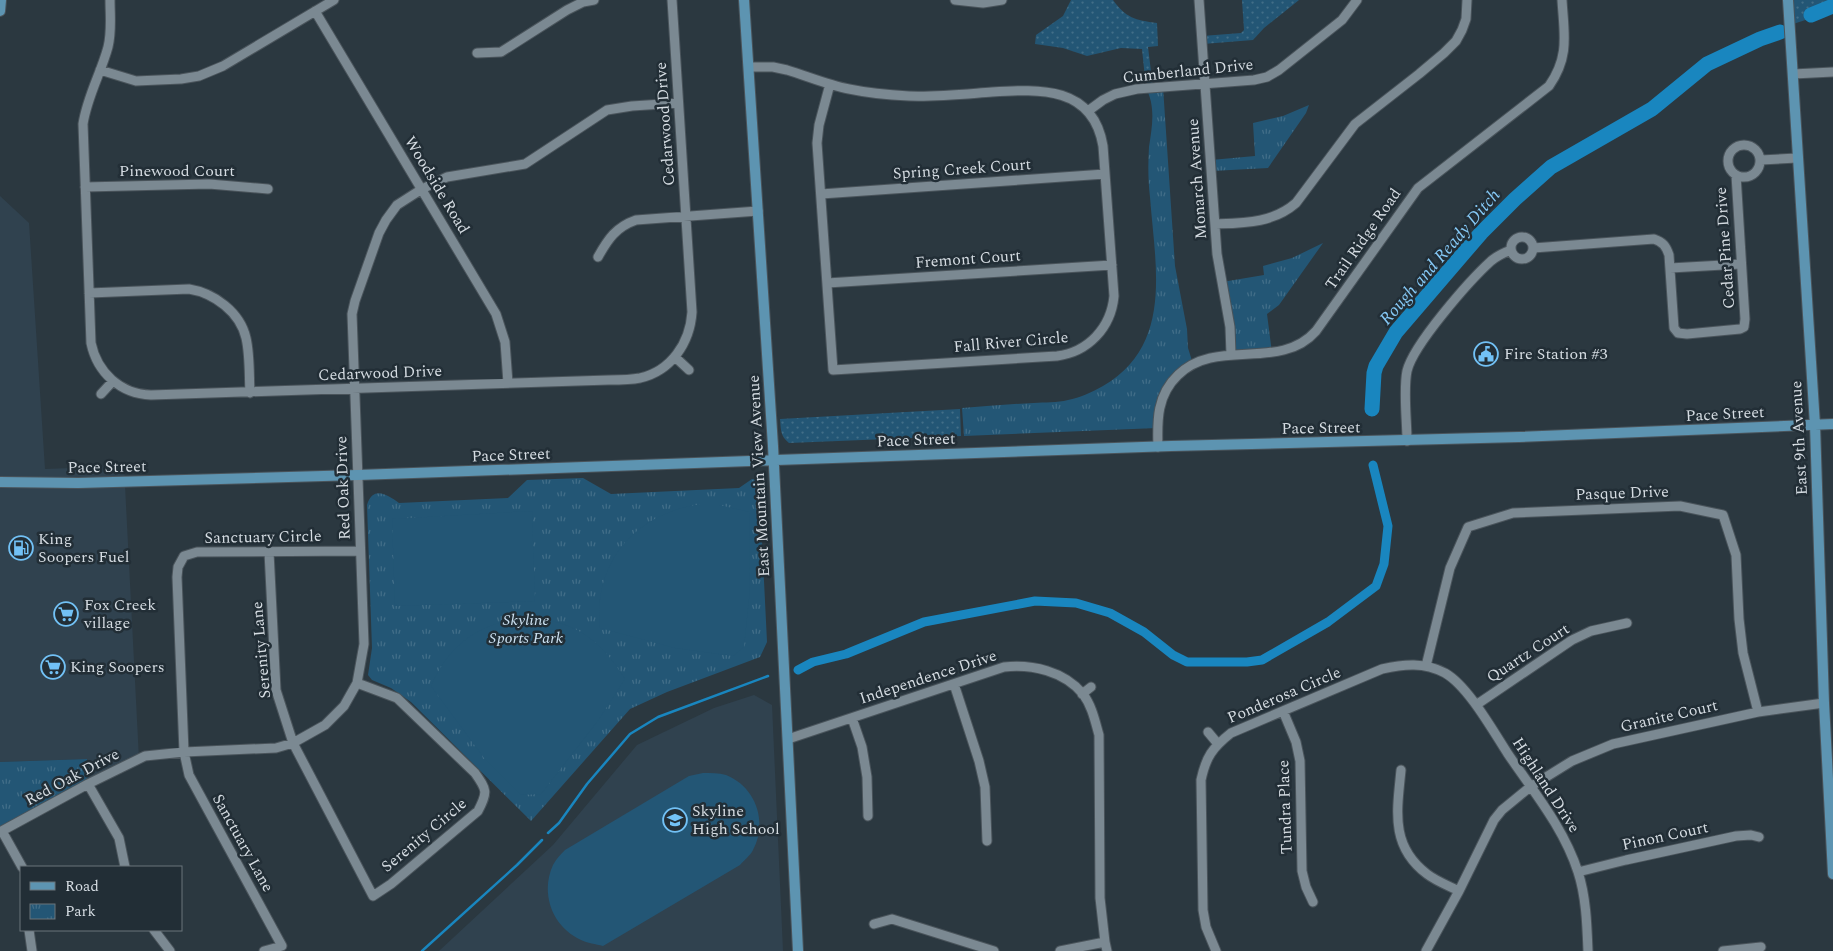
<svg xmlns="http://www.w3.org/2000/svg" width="1833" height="951" viewBox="0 0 1833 951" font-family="Spectral,serif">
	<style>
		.built { fill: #30424f }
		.grass { fill: url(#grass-dots) }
		.park { fill: url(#park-tufts) }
		.pitch { fill: #235675 }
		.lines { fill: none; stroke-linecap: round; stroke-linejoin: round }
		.stream { stroke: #1986bf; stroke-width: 2.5 }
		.canal { stroke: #1986bf; stroke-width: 9 }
		.river { stroke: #1986bf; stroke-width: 15 }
		.street-casing { stroke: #4a545b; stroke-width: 11 }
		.secondary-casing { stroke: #4a545b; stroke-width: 12 }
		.street { stroke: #7b8992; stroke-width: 9 }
		.secondary { stroke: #5d94b1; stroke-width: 10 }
		.labels { text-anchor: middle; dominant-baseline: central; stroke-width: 5; stroke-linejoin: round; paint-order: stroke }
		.street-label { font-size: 16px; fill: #d5dce2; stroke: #222e36 }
		.poi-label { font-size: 16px; fill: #d5dce2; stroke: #222e36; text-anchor: start }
		.park-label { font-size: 16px; font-style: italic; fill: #cce1f1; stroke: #222e36 }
		.water-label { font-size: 18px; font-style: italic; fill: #86c9f6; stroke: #222e36 }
	</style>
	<defs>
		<pattern id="grass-dots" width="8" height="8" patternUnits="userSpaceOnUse" patternTransform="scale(1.25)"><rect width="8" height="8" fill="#235675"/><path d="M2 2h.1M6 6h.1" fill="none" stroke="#426e88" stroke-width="1.8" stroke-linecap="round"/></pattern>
		<pattern id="park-tufts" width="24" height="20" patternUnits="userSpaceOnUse" patternTransform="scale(1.25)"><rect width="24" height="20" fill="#235675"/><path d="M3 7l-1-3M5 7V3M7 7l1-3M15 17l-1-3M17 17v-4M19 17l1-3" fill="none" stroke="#426e88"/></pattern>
	</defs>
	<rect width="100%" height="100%" fill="#2b3840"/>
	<path class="built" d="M0,196L29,223L45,469L124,466L139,759L88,784L87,759L0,762Z
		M754,695L772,705L783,951H439L553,845L637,745L714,708Z"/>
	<path class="grass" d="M1071,0H1113C1126,18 1135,20 1157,23L1158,46L1148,47L1153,88H1146L1142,49L1121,48L1087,56L1063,48L1035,44L1036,35L1063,16Z
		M1242,0H1299L1264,28L1253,40L1203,44L1202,36L1241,33L1244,30Z
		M1788,0H1833V11L1790,25Z
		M960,409L961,436L789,443C780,436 781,429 780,419Z"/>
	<path class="park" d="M1163,87L1175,266L1187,329L1188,348L1193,364L1170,384L1157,428L964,436L962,408C986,406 1010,404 1034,403C1045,402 1057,403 1068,400C1080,398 1092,392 1103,386C1174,345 1155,265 1150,197C1148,180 1148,164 1149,147C1152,127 1156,107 1146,88Z
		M1309,105L1306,113L1268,168L1212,171L1211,160L1255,156L1253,123L1283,116Z
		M1323,243L1279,305L1267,314L1272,353L1231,354L1222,282L1264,275L1263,266L1292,258Z
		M583,478L611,494L739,488L752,479L759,480L767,642L760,657L667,692L630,709L531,821L411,702L391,688L372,680L368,675L372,648L367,505C373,485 388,495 399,503L508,498L527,480Z
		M87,759L88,784L0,832V762Z"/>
	<path class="pitch" d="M695,505H719L750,512L749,599L744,647L733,656L675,648L600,628C593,564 633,516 695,505Z
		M532,511L535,601L395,606L392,519Z
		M521,618C571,618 599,637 625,679L597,722L541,794L521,795L484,758L431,686C449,645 477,625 521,618Z
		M703,773C710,773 719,773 726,775C756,787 768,822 753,850C750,856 744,860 740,865L603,946C596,944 587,943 581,940C552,927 540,893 553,865C556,859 561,854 565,850L689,776Z"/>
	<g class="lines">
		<path class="stream" d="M548,833L559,823L587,784L630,734L658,717L768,676
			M422,951L517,865L542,840"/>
		<path class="canal" d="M798,670L813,662L846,654L924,622L1035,601L1076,603L1110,613L1144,632L1173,655L1187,662H1247L1262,660L1328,622L1376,586L1384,564L1388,526L1373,465"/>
		<path class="river" d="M1811,15L1833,6
			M1372,409L1374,373L1376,366L1396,332L1481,233L1515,199L1551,167L1652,109L1707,64L1760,39L1780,32"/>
		<g class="street-casing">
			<path id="street" d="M110,0C110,16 112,31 108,47C101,73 87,97 83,124L91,343C97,372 120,394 151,395L609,380C619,380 630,380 640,378C671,371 690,343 692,312L672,0
				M955,0L983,3L1002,0
				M1199,0L1217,254L1230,327L1231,354
				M315,11L496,314L505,342L508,383
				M477,53L501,52L567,10L583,2L594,0
				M749,67H773L787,70C807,76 828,85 849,89C868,93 889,95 909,96C937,97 965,94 992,92C1040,89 1093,86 1103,146L1114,296C1111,328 1088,352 1057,356L833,370L817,143L819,125L830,84
				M100,70L136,81L181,79L199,76L223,66L334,0
				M1793,74L1833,72
				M1088,111L1103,100L1115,94L1137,89L1254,80L1267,77L1279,70L1342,20L1357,0
				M1728 161a16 16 0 1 1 32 0a16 16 0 1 1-32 0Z
				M1761,160L1797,158
				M85,187L209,184L268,189
				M821,194L1105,174
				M1216,224C1245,223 1273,223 1296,203L1355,124L1419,74L1444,53L1456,41L1462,30L1466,19L1467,0
				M1511 248a11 11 0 1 1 22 0a11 11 0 1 1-22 0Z
				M1533,248L1654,239C1663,242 1666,246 1669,255L1674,328L1678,333L1687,334L1740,329L1744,327L1745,319L1736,175
				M598,257C608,239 616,227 636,220L758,211
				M1670,268L1741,264
				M827,283L1112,265
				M89,293L189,289C214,293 240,312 246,338C250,355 249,375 250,393
				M675,357L689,370
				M101,394L113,381
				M1407,441C1407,421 1403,390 1407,371C1413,345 1469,281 1491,261C1497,256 1503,253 1511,250
				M1158,447C1157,420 1157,395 1178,375C1216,337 1280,372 1316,331L1418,188L1549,86C1570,56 1564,34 1562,0
				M269,552L276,690L293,743L373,896L391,884L478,811C488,792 487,790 475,773L397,698L357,683
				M1426,666L1450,568L1468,527L1513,513L1680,506L1723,515L1736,555L1739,619L1743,653L1758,712
				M954,684L979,761L985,787L987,841
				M1082,694L1091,687
				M1476,705L1572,640L1591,631L1627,623
				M1283,711L1296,742L1300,761L1302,871L1306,887L1313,902
				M852,718L862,747L867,777L868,816
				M1208,732L1218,744
				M788,739L1004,667C1032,664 1064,671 1083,694C1092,706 1095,721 1099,735L1100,898L1105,942L1107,951
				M1401,770C1397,811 1390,846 1427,874C1436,881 1449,886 1459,891
				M88,784L119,838L125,867
				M2,831L22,867
				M0,832L88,784L145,756L184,752L276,748L293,743L325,725L344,706L357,683L364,644L352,314L355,301L379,233L386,220L397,205L422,189L447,177L525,164L607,110L632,106L678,103
				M1578,872L1626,860L1736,836L1751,835L1759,837
				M874,924L892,919L994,951
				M29,930L32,951
				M154,930L170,951
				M264,951L282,946L189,775L184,752L177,577L178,567L184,556L197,552L360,551
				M1060,951L1105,942
				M1216,951L1206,927L1203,910L1201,780C1206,757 1212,748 1231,733L1382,669C1404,664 1424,662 1445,673C1468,686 1493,731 1508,754C1533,791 1564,828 1578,872C1586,896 1587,925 1588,951
				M1426,951L1459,891L1494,820L1502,810L1530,787L1572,761L1613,744L1758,712L1824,703
				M1723,951L1761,947"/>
		</g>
		<g class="secondary-casing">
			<path id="secondary" d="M744,0L773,446L798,951
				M1788,0L1815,425L1824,703L1833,874
				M0,11L1,0
				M0,482L78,483L358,475L1171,446L1519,437L1833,424"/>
		</g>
		<use href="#street" class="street"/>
		<use href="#secondary" class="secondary"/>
	</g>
	<defs>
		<g id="civic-ring" transform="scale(1.25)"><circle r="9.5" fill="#222e36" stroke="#72c1f5" stroke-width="1.5"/><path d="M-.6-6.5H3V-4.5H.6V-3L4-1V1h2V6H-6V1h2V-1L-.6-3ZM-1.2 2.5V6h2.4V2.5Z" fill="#72c1f5"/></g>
		<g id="fuel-ring" transform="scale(1.25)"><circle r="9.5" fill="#222e36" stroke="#72c1f5" stroke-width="1.5"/><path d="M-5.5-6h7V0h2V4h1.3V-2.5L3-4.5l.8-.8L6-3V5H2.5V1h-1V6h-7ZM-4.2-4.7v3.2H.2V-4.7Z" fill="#72c1f5"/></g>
		<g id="supermarket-ring" transform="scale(1.25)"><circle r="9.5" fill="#222e36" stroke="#72c1f5" stroke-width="1.5"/><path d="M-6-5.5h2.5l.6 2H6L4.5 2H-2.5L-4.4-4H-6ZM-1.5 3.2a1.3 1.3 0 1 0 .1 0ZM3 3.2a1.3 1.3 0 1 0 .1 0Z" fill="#72c1f5"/></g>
		<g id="school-ring" transform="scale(1.25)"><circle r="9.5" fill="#222e36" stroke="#72c1f5" stroke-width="1.5"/><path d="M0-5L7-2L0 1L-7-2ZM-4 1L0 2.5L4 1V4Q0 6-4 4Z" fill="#72c1f5"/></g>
	</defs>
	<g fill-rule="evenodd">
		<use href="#civic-ring" x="1486" y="354"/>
		<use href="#fuel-ring" x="21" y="548"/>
		<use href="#supermarket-ring" x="66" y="614"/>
		<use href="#supermarket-ring" x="53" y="667"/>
		<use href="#school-ring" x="675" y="820"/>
	</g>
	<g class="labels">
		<g class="street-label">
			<text transform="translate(1188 71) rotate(-6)">Cumberland Drive</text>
			<text transform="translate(665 124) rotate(-94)">Cedarwood Drive</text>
			<text transform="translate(962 169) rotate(-4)">Spring Creek Court</text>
			<text x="177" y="171">Pinewood Court</text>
			<text transform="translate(1197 179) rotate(-94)">Monarch Avenue</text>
			<text transform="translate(437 185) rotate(59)">Woodside Road</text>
			<text transform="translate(1363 239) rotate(-55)">Trail Ridge Road</text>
			<text transform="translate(1725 248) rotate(-94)">Cedar Pine Drive</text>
			<text transform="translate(968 259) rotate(-4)">Fremont Court</text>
			<text transform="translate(1011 342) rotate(-5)">Fall River Circle</text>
			<text transform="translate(380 373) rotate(-2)">Cedarwood Drive</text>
			<text transform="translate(1725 414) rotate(-3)">Pace Street</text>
			<text transform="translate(1321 428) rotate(-1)">Pace Street</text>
			<text transform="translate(1799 438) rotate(-93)">East 9th Avenue</text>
			<text transform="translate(916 440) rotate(-2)">Pace Street</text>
			<text transform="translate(511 455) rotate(-2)">Pace Street</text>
			<text transform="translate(107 467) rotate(-1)">Pace Street</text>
			<text transform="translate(759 476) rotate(-93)">East Mountain View Avenue</text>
			<text transform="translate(343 488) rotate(-92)">Red Oak Drive</text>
			<text transform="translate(1622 493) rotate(-2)">Pasque Drive</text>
			<text transform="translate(263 537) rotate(-1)">Sanctuary Circle</text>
			<text transform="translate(261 650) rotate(-95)">Serenity Lane</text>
			<text transform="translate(1528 653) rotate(-33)">Quartz Court</text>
			<text transform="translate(928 677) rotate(-18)">Independence Drive</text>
			<text transform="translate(1284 695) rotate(-23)">Ponderosa Circle</text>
			<text transform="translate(1669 716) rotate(-13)">Granite Court</text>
			<text transform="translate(72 777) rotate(-28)">Red Oak Drive</text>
			<text transform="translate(1546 785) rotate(57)">Highland Drive</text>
			<text transform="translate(1285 807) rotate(-92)">Tundra Place</text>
			<text transform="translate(424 835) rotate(-40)">Serenity Circle</text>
			<text transform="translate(1665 836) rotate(-12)">Pinon Court</text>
			<text transform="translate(243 843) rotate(61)">Sanctuary Lane</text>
		</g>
		<g class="poi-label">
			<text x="1504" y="354">Fire Station #3</text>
			<text x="38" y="539">King<tspan x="38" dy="18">Soopers Fuel</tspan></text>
			<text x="84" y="605">Fox Creek<tspan x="84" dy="18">village</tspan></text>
			<text x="70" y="667">King Soopers</text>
			<text x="692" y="811">Skyline<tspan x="692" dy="18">High School</tspan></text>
		</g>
		<g class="park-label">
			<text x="526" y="620">Skyline<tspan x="526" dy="18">Sports Park</tspan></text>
		</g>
		<g class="water-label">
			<text transform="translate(1440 257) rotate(-49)">Rough and Ready Ditch</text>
		</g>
	</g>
	<rect x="20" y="866" width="162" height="65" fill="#222e36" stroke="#6a747b"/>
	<rect x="30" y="882" width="25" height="8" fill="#5d94b1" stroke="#6a747b"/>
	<text x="65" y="891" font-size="15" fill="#d5dce2">Road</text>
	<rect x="30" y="904" width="25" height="15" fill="url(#park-tufts)" stroke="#6a747b"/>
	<text x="65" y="916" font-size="15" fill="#d5dce2">Park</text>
</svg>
